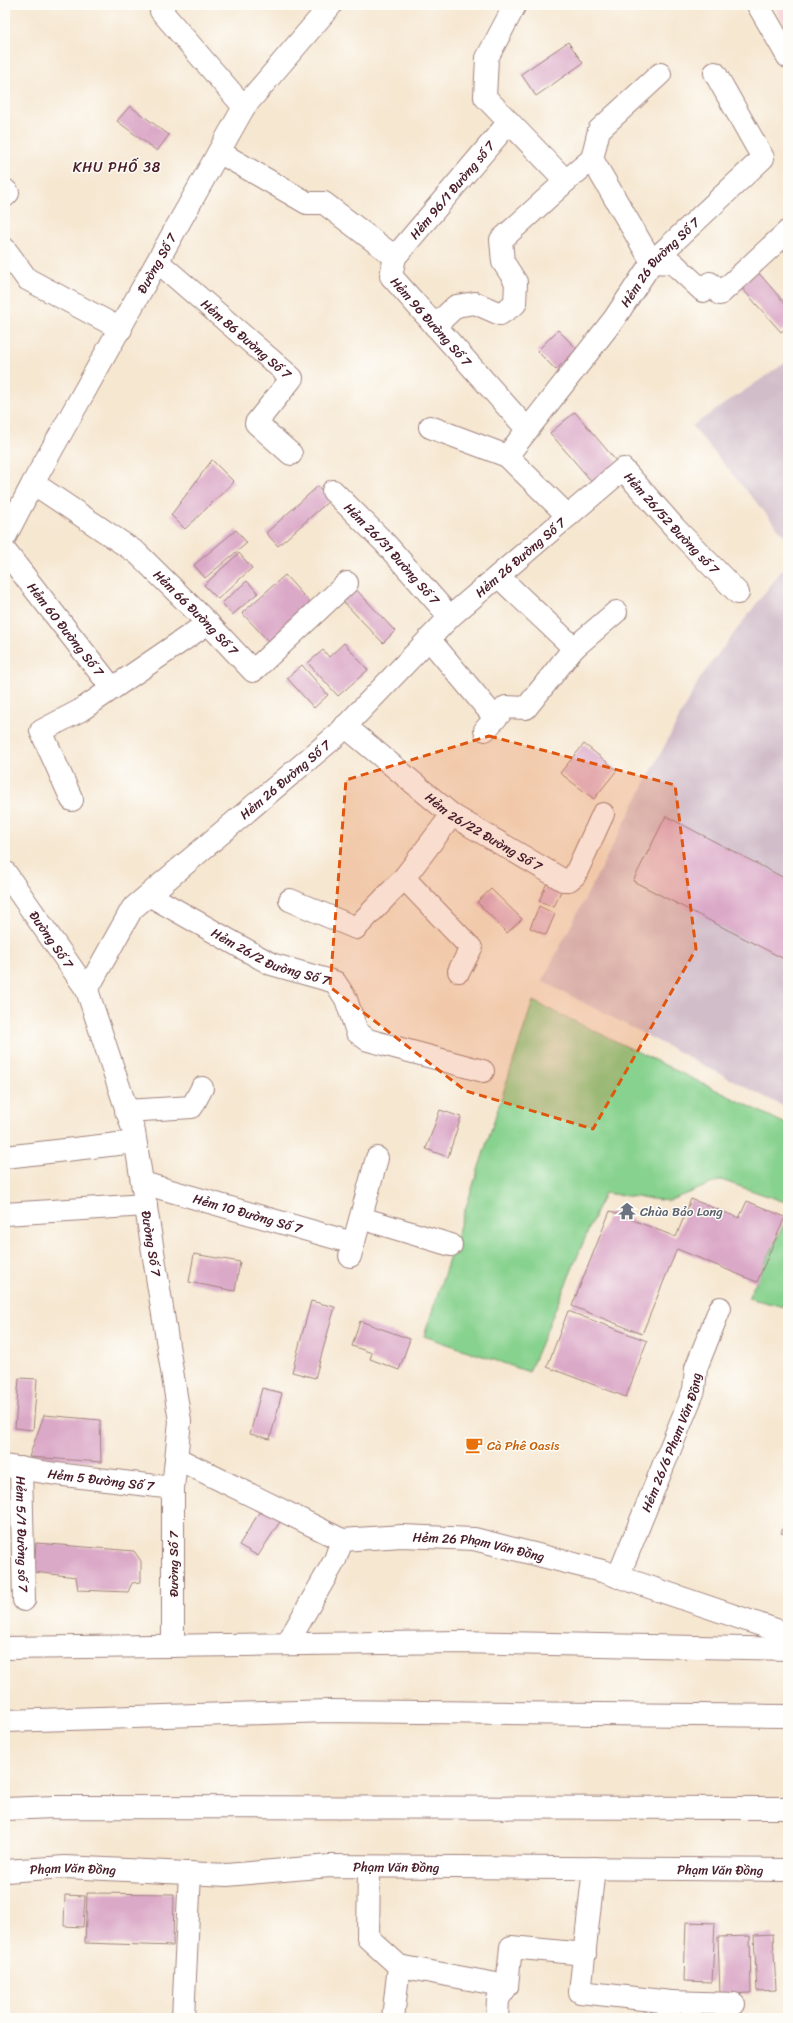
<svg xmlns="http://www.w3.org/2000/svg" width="793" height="2023" viewBox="0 0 793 2023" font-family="Sriracha,sans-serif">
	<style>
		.built { fill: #f6cfd7 }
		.industrial { fill: #d1bdc9 }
		.green { fill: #87d28e; stroke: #68785c }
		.building { fill: #dba9c8 }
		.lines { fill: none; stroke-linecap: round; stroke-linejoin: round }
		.minor-casing { stroke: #a0837e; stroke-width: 24 }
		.major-casing { stroke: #a0837e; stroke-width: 24 }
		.highway-casing { stroke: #a0837e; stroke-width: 24 }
		.minor { stroke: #fff; stroke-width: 22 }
		.major { stroke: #fff; stroke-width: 22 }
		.highway { stroke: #fff; stroke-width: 22 }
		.marked { fill: #e0560e; fill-opacity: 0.2; stroke: #e0560e; stroke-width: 3; stroke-dasharray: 8 5; stroke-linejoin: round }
		.labels { text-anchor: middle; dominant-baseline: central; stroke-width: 3; stroke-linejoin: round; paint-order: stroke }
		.street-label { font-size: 13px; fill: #4a1f2b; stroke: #fdfcf7 }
		.worship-label { font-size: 13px; fill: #5b616d; stroke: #fdfcf7; text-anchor: start }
		.food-label { font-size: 13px; fill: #c56008; stroke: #fdfcf7; text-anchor: start }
		.neighbourhood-label { font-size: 14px; letter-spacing: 1px; fill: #4a1f2b; stroke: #fdfcf7 }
	</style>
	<rect width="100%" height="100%" fill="#fdfcf7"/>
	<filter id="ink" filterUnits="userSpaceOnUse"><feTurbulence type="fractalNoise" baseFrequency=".025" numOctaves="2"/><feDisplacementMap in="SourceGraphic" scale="8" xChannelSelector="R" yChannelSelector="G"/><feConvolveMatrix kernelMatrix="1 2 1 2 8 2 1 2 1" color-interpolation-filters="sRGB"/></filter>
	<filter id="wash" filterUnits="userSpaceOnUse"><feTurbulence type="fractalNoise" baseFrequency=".012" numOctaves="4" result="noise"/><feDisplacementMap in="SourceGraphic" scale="16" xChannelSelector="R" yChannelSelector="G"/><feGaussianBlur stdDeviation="0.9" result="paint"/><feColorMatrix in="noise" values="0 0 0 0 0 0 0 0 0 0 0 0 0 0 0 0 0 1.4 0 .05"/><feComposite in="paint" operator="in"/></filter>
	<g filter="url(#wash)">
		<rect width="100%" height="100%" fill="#f6e7d1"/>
		<path class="built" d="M776,5H788V30L778,13Z"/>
		<path class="industrial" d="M788,361V540L692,426Z
			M788,562V1109L542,981L700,678Z"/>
		<path class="green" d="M533,1001L788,1125V1203L721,1180L668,1201L604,1193L529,1372L424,1336Z
			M788,1216V1308L748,1298Z"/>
		<g id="blocks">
			<path class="building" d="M568,42L583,63L536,96L521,74Z
				M130,106L169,135L157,151L117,121Z
				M757,271L788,307V326L781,332L740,286Z
				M558,330L577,349L556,370L537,351Z
				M575,412L617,462L593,483L550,433Z
				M212,460L234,482L185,529L171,515Z
				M318,486L330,500L278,546L266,533Z
				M236,530L247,543L205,578L194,565Z
				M239,553L252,568L218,599L204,585Z
				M285,575L312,605L270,643L242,613Z
				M247,581L258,593L232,615L222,603Z
				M350,583L395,631L383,643L337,595Z
				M344,643L368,670L338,696L308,663L323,650L329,657Z
				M302,665L328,695L314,708L287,678Z
				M584,744L617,770L594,799L560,773Z
				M666,816L788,880V961L633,881Z
				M549,878L564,884L554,907L539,901Z
				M491,889L522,919L507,933L477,902Z
				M539,906L555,914L546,935L530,928Z
				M440,1110L461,1117L448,1157L426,1149Z
				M691,1199L739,1218L747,1201L785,1217L757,1282L677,1249L642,1334L572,1306L610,1211L676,1237Z
				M194,1254L240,1262L235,1291L189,1282Z
				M311,1301L335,1307L315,1378L292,1372Z
				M568,1311L647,1341L626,1397L547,1367Z
				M360,1321L410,1339L399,1370L370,1359L372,1353L352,1346Z
				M19,1378L37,1379L33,1430L15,1428Z
				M262,1388L282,1393L270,1439L250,1434Z
				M44,1415L100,1420L101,1462L29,1457Z
				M262,1508L281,1520L258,1556L239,1545Z
				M788,1516V1535L781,1533Z
				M36,1543L134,1551L141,1561V1582L132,1583L128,1592L78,1590L76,1577L34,1572Z
				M87,1893L174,1894L173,1946L85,1943Z
				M65,1895L85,1896L83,1927L64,1926Z
				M686,1922L715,1923L712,1982L684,1981Z
				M773,1934L776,1990L757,1991L754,1935Z
				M750,1936L751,1993L720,1994L718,1937Z
				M728,2006L734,2018H699L698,2014Z"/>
		</g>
	</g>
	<g filter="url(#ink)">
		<use href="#blocks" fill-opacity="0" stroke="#a0837e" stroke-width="1"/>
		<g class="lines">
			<g class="minor-casing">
				<g id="minor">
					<path d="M164,5L161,11L244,107"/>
					<path d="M515,5L487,58L485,97L566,181L592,159L652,262L673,263L703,291L710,283L720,294L788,231"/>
					<path d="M758,5L788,57"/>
					<path id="s1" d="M219,152L307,203H324L395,257L391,276L527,429"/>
					<path d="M592,159L599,130L660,74"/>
					<path d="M5,190L8,193L5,196"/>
					<path d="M5,249L27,279L121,329"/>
					<path id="s2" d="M395,257L509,122"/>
					<path id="s3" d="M158,262L292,378L256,423L291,454"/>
					<path d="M435,326L456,306L475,303L500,314L515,304L516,282L503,262L501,240L566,181"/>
					<path d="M430,427L507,456"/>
					<path id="s4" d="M33,483L137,553L208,623L253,671L347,583"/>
					<path id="s5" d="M333,491L385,543L450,617"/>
					<path id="s6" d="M568,516L623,469L675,528L738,593"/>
					<path id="s7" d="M5,537L33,483L244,107L331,5"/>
					<path id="s8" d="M5,551L112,688"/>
					<path d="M498,576L574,648"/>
					<path d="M429,639L495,718"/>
					<path id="s9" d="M345,726L452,815L563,880H569L575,875L603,814"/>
					<path d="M485,730L506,707L526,708L574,648L616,612"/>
					<path d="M72,800L41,731L81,710L208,623"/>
					<path id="s10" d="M5,872L87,990L134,1132L180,1421L173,1488V1646"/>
					<path d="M404,878L471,948L459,971"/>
					<path id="s11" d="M149,895L271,964L335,982L346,999L357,1032L368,1040L483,1071"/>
					<path d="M290,900L356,928L404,878L452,815"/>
					<path id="s12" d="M87,990L132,909L337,735L450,617L568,516L507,456L614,319L652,262L763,158L715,73"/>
					<path d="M126,1111L192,1107L202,1088"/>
					<path d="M5,1157L135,1142"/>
					<path id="s13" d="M143,1183L353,1243"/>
					<path d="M5,1214L146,1205"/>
					<path d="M361,1218L451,1245"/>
					<path d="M350,1256L377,1158"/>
					<path id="s14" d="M176,1458L342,1540L402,1536L474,1539L602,1571L788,1634"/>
					<path id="s15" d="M5,1466L56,1474L173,1488"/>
					<path id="s16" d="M21,1468L24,1600"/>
					<path id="s17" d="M618,1577L694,1390L696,1368L720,1308"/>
					<path d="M287,1644L335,1560L342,1540"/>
					<path d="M369,1867L368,1938L399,1966L507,1986L498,1999L497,2018"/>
					<path d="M594,1868L580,1992L671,2002L667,2018"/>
					<path d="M507,1986L511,1947L585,1954"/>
					<path d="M671,2002L734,2004"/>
					<path d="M183,2018L190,1873"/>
					<path d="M393,2018L399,1966"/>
				</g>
			</g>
			<g class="major-casing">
				<g id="major">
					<path d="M5,1648L460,1642L788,1649"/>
					<path id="s18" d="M5,1871L65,1867L227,1875L330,1866L788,1870"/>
				</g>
			</g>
			<g class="highway-casing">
				<path id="highway" d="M5,1721L328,1711L788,1716
					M5,1809L54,1807L788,1808"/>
			</g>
			<use href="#minor" class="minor"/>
			<use href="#major" class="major"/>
			<use href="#highway" class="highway"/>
		</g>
	</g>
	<path class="marked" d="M489,736L675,785L696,949L593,1129L466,1091L330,987L346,780Z"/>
	<defs>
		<g id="temple-bare" transform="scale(1.38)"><path d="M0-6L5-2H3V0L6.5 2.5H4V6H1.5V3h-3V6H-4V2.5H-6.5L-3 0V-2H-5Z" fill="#6b7280" stroke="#fdfcf7" stroke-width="2.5" paint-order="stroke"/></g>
		<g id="cafe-bare" transform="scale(1.38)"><path d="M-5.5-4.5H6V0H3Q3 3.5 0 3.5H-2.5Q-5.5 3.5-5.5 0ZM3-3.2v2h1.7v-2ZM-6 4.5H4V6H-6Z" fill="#e8710a" stroke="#fdfcf7" stroke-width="2.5" paint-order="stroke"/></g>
	</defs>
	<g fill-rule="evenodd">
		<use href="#temple-bare" x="627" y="1211"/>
		<use href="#cafe-bare" x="474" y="1445"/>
	</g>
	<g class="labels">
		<g class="street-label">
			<text stroke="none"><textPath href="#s2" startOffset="88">Hẻm 96/1 Đường số 7</textPath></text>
			<text stroke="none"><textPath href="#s7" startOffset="313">Đường Số 7</textPath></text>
			<text stroke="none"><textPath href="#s12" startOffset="1013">Hẻm 26 Đường Số 7</textPath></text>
			<text stroke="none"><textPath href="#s1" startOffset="288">Hẻm 96 Đường Số 7</textPath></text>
			<text stroke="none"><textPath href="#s3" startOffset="117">Hẻm 86 Đường Số 7</textPath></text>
			<text stroke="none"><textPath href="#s6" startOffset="145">Hẻm 26/52 Đường số 7</textPath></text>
			<text stroke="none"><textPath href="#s5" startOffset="86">Hẻm 26/31 Đường Số 7</textPath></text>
			<text stroke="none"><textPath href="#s12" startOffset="617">Hẻm 26 Đường Số 7</textPath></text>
			<text stroke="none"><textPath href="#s4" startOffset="209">Hẻm 66 Đường Số 7</textPath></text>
			<text stroke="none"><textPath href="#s8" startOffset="99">Hẻm 60 Đường Số 7</textPath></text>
			<text stroke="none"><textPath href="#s12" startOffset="293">Hẻm 26 Đường Số 7</textPath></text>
			<text stroke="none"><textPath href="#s9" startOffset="175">Hẻm 26/22 Đường Số 7</textPath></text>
			<text stroke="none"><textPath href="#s10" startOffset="82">Đường Số 7</textPath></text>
			<text stroke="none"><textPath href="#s11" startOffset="137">Hẻm 26/2 Đường Số 7</textPath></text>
			<text stroke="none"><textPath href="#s13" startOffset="109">Hẻm 10 Đường Số 7</textPath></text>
			<text stroke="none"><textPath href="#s10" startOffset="406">Đường Số 7</textPath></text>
			<text stroke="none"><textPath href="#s17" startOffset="145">Hẻm 26/6 Phạm Văn Đồng</textPath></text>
			<text stroke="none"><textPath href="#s15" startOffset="97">Hẻm 5 Đường Số 7</textPath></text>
			<text stroke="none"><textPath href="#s16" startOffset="66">Hẻm 5/1 Đường số 7</textPath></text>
			<text stroke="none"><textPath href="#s14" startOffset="323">Hẻm 26 Phạm Văn Đồng</textPath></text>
			<text transform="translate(173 1564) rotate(-90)">Đường Số 7</text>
			<text stroke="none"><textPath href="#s18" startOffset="392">Phạm Văn Đồng</textPath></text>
			<text stroke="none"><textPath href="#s18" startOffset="716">Phạm Văn Đồng</textPath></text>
			<text stroke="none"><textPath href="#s18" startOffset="68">Phạm Văn Đồng</textPath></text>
		</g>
		<g class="worship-label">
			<text x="640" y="1211">Chùa Bảo Long</text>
		</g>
		<g class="food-label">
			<text x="487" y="1445">Cà Phê Oasis</text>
		</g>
		<g class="neighbourhood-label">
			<text x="117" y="167">KHU PHỐ 38</text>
		</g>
	</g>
	<rect width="793" height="2023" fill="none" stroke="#fdfcf7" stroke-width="20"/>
</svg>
